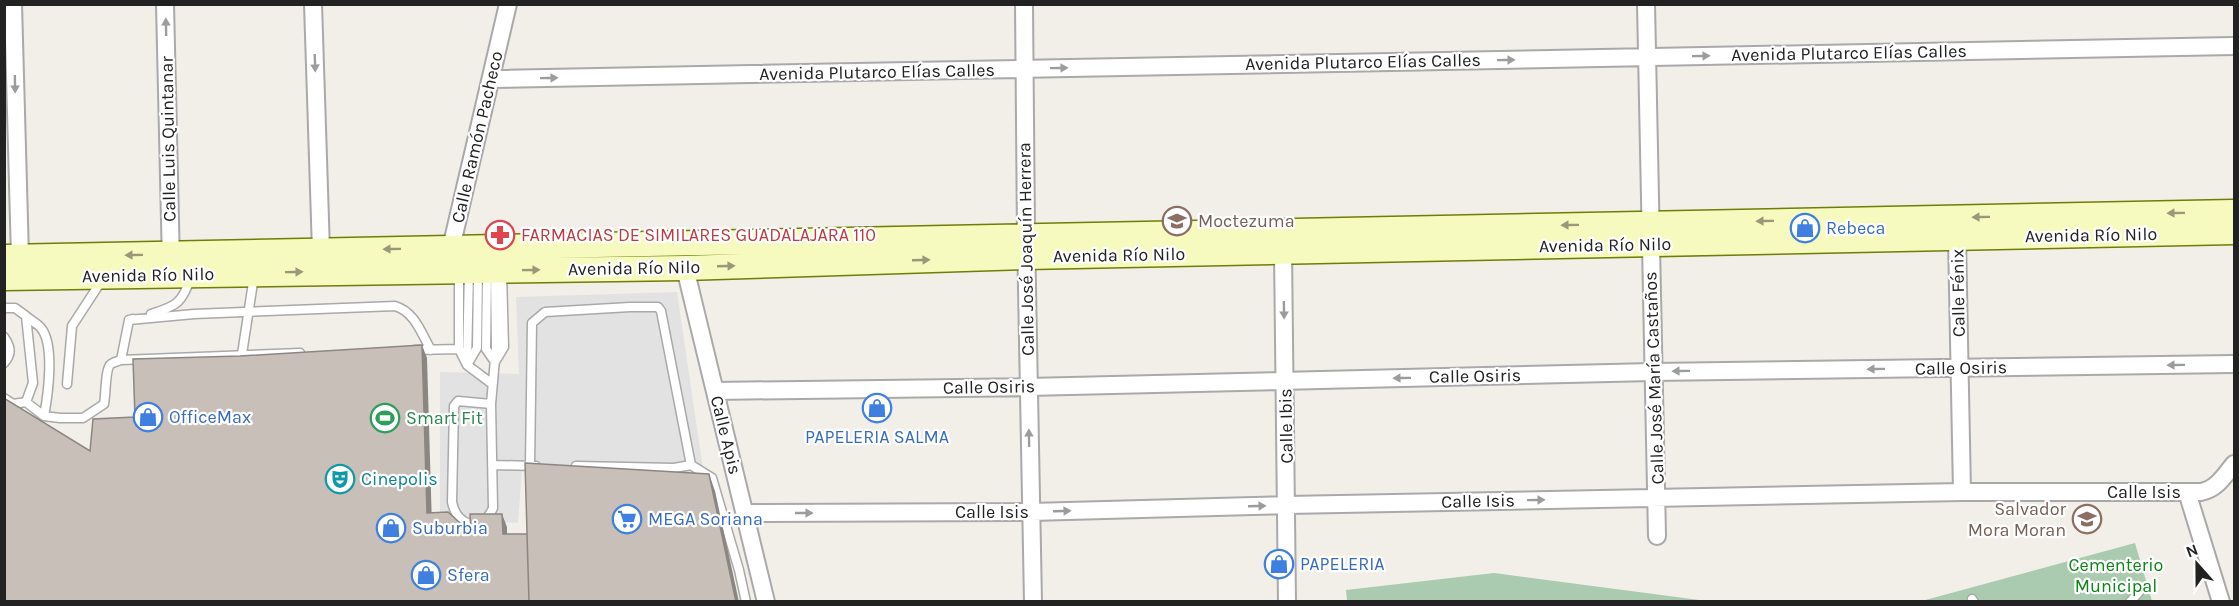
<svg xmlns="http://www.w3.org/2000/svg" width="2239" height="606" viewBox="0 0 2239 606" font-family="Karla,sans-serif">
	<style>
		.cemetery { fill: #aacbaf }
		.parking { fill: #e2e2e2 }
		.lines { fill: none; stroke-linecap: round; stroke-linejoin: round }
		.service-casing { stroke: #a9a9a9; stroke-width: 11 }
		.minor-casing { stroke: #a9a9a9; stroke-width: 20 }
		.secondary-casing { stroke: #707d05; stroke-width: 27 }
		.service { stroke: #fff; stroke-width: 8 }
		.minor { stroke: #fff; stroke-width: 16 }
		.secondary { stroke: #f7fabf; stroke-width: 24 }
		.shaded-wall { fill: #8b8681 }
		.building { fill: #c7bfb8; stroke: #8b8681; stroke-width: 1.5 }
		.oneway { fill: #9c9c9c }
		.oneway2 { fill: #979978 }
		.labels { text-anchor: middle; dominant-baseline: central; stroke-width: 4.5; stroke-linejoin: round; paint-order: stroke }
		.street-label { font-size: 18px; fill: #222; stroke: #fff }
		.education-label { font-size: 18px; fill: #785e54; stroke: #fff; text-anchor: start }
		.shop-label { font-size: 18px; fill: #366cbe; stroke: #fff; text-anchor: start }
		.health-label { font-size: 18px; fill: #be3a42; stroke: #fff; text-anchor: start }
		.leisure-label { font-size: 18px; fill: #27864d; stroke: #fff; text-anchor: start }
		.culture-label { font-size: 18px; fill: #0d838f; stroke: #fff; text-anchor: start }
		.park-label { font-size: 18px; fill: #0c8416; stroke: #fff }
	</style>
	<rect width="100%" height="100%" fill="#f2efe9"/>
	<path class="cemetery" d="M2135,543L2152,601L1918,602Z
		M1494,573L1707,601H1347L1346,590Z"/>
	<path class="parking" d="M677,292L704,476L522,468L518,523L440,519V372L519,374L516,297Z"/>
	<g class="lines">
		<g class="service-casing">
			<path id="service" d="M459,273V349L467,365L491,383
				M487,274L486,349L495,362L504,347L502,273
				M4,308H15L26,316L33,383L26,402L13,404L4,398
				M151,314C177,306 182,303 191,277
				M26,316C30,320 37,323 41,328C55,345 48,395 44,416
				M129,320L194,314L395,306C415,312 421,333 431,350
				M4,337C11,347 12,354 4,363
				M414,350L459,349
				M242,354L254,276
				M121,360L129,320L133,319
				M467,361L469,272
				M467,365L477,348L478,273
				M67,384L72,326L102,280
				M26,402L44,416L60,418H83L104,404C106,395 105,368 111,364C114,362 118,361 121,360L300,353
				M491,404L458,401L454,406L452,502C457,528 483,532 493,508L491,404L496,348L495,273
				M492,465L536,466
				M691,465L712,478L739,570L746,602
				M530,466L532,323L545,312L630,307H658L661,311L691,465L674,468L576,466
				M1972,599L1974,602
				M2130,602L2139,592"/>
		</g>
		<g class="minor-casing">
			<path id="minor" d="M13,4L20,257
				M165,4L171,264
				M313,4L321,251
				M1024,4L1026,236L1033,602
				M1646,4L1657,536
				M491,79L2234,46
				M1957,238L1962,492
				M1283,251L1287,602
				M451,257V248L508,4
				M685,268L766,602
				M715,391L1028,387L1653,372L2234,364
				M2187,492L2221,602
				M746,513L1031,512L1287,505L1962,492H2201C2217,489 2224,476 2234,464"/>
		</g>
		<g class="secondary-casing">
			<path id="secondary" d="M4,257L2234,212
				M4,278L685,268L1026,257L2234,232"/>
		</g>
		<use href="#service" class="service"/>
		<use href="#minor" class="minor"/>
		<use href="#secondary" class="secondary"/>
	</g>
	<path class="shaded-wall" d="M422,345L427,358L432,526L427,513Z
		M709,474L715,491L739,602H736Z
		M502,514L507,527V547L503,534Z"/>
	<path class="building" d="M422,345L427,513L448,512L471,533L470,514H502L503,534H527L529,602H4V398L90,451L93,419L135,417L133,359L240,356Z
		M525,463L709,474L736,602H529Z"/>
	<defs><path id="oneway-solid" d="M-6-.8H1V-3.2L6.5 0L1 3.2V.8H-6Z" transform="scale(1.5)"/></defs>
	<g class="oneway">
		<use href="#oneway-solid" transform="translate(166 27) rotate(-91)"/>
		<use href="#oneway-solid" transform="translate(1701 56) rotate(-1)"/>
		<use href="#oneway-solid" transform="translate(1506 60) rotate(-1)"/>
		<use href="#oneway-solid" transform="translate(315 63) rotate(88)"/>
		<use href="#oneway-solid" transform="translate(1059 68) rotate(-1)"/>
		<use href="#oneway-solid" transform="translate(549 78) rotate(-1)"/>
		<use href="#oneway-solid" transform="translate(15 84) rotate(89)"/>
		<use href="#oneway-solid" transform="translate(1284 310) rotate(89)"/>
		<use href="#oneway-solid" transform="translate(2176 365) rotate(179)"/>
		<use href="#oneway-solid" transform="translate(1876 369) rotate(179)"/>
		<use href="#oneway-solid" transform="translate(1681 371) rotate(179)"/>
		<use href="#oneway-solid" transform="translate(1402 378) rotate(179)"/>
		<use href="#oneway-solid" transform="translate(1029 438) rotate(-91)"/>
		<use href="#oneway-solid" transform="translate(1536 500) rotate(-1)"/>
		<use href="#oneway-solid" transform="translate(1257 506) rotate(-2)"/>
		<use href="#oneway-solid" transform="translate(1062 511) rotate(-2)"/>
		<use href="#oneway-solid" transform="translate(804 513)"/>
	</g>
	<g class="oneway2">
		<use href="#oneway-solid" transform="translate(2176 213) rotate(179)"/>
		<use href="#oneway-solid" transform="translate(1981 217) rotate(179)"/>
		<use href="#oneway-solid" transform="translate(1765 221) rotate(179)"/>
		<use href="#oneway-solid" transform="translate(1570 225) rotate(179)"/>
		<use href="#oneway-solid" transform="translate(392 249) rotate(179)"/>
		<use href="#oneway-solid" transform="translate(134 255) rotate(179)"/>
		<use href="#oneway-solid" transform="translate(921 260) rotate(-2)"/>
		<use href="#oneway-solid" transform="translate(726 266) rotate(-2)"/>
		<use href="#oneway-solid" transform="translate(531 270) rotate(-1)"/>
		<use href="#oneway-solid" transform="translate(294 272) rotate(-1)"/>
	</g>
	<defs>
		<g id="school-ring" transform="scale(1.5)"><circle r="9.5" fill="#fff" stroke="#8d6e63" stroke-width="1.5"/><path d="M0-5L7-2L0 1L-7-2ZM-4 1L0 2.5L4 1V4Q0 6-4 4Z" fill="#8d6e63"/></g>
		<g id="shop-ring" transform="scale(1.5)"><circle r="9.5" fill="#fff" stroke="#3f7fe0" stroke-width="1.5"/><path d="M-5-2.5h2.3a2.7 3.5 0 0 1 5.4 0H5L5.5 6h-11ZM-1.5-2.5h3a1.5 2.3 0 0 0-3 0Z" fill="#3f7fe0"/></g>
		<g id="pharmacy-ring" transform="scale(1.5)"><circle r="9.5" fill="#fff" stroke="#e0444e" stroke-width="1.5"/><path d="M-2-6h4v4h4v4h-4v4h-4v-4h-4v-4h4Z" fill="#e0444e"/></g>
		<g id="stadium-ring" transform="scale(1.5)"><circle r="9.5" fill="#fff" stroke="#2e9e5b" stroke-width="1.5"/><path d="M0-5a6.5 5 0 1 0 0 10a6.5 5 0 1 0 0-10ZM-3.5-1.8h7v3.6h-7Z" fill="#2e9e5b"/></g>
		<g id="theatre-ring" transform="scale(1.5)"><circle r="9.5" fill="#fff" stroke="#0f9aa8" stroke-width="1.5"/><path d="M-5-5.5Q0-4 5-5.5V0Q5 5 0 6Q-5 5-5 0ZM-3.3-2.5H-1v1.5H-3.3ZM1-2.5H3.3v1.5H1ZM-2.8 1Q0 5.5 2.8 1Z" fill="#0f9aa8"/></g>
		<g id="supermarket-ring" transform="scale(1.5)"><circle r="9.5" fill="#fff" stroke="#3f7fe0" stroke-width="1.5"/><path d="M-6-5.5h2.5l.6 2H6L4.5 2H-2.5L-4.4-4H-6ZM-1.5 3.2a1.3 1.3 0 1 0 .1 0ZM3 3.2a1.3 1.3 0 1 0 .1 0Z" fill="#3f7fe0"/></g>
	</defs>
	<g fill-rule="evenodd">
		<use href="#school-ring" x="1177" y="221"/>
		<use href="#shop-ring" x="1805" y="228"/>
		<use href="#pharmacy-ring" x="500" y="235"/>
		<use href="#shop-ring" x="877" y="408"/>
		<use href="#shop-ring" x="148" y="417"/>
		<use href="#stadium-ring" x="385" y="418"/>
		<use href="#theatre-ring" x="340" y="479"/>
		<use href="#supermarket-ring" x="627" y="519"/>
		<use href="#school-ring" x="2087" y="519"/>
		<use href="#shop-ring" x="391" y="528"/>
		<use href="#shop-ring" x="1279" y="564"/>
		<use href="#shop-ring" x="426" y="575"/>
	</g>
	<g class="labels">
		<g class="street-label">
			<text transform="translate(1849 53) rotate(-1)">Avenida Plutarco Elías Calles</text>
			<text transform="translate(1363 62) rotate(-1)">Avenida Plutarco Elías Calles</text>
			<text transform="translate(877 72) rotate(-1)">Avenida Plutarco Elías Calles</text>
			<text transform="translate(477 137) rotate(-77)">Calle Ramón Pacheco</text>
			<text transform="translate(168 139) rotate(-91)">Calle Luis Quintanar</text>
			<text transform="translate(2091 235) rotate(-1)">Avenida Río Nilo</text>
			<text transform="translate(1605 245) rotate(-1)">Avenida Río Nilo</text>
			<text transform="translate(1026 249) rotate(-91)">Calle José Joaquín Herrera</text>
			<text transform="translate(1119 255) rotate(-1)">Avenida Río Nilo</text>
			<text transform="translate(634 268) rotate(-1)">Avenida Río Nilo</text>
			<text transform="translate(148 275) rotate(-1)">Avenida Río Nilo</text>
			<text transform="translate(1958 293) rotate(-91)">Calle Fénix</text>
			<text transform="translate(1961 368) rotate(-1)">Calle Osiris</text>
			<text transform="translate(1475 376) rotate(-1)">Calle Osiris</text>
			<text transform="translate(1654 378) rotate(-92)">Calle José María Castaños</text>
			<text transform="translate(989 387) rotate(-1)">Calle Osiris</text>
			<text transform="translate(1286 426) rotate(-91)">Calle Ibis</text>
			<text transform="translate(726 435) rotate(76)">Calle Apis</text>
			<text x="2144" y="492">Calle Isis</text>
			<text transform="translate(1478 501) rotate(-1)">Calle Isis</text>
			<text x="992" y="512">Calle Isis</text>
		</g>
		<g class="education-label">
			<text x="1198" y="221">Moctezuma</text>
			<text x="2066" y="509" text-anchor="end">Salvador<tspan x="2066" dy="21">Mora Moran</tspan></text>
		</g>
		<g class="shop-label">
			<text x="1826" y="228">Rebeca</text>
			<text x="169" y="417">OfficeMax</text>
			<text x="877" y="437" text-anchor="middle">PAPELERIA SALMA</text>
			<text x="648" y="519">MEGA Soriana</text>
			<text x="412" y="528">Suburbia</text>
			<text x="1300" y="564">PAPELERIA</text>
			<text x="447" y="575">Sfera</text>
		</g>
		<g class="health-label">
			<text x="521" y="235">FARMACIAS DE SIMILARES GUADALAJARA 110</text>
		</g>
		<g class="leisure-label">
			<text x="406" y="418">Smart Fit</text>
		</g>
		<g class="culture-label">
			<text x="361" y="479">Cinepolis</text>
		</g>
		<g class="park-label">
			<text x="2116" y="565">Cementerio<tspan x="2116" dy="21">Municipal</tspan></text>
		</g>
	</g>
	<rect width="2239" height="606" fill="none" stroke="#222222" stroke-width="12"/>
	<g transform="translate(2197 564) rotate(339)" stroke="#ffffff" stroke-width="4.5" paint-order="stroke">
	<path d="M0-4.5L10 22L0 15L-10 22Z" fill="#222222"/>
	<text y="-9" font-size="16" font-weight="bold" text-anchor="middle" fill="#222222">N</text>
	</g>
</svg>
